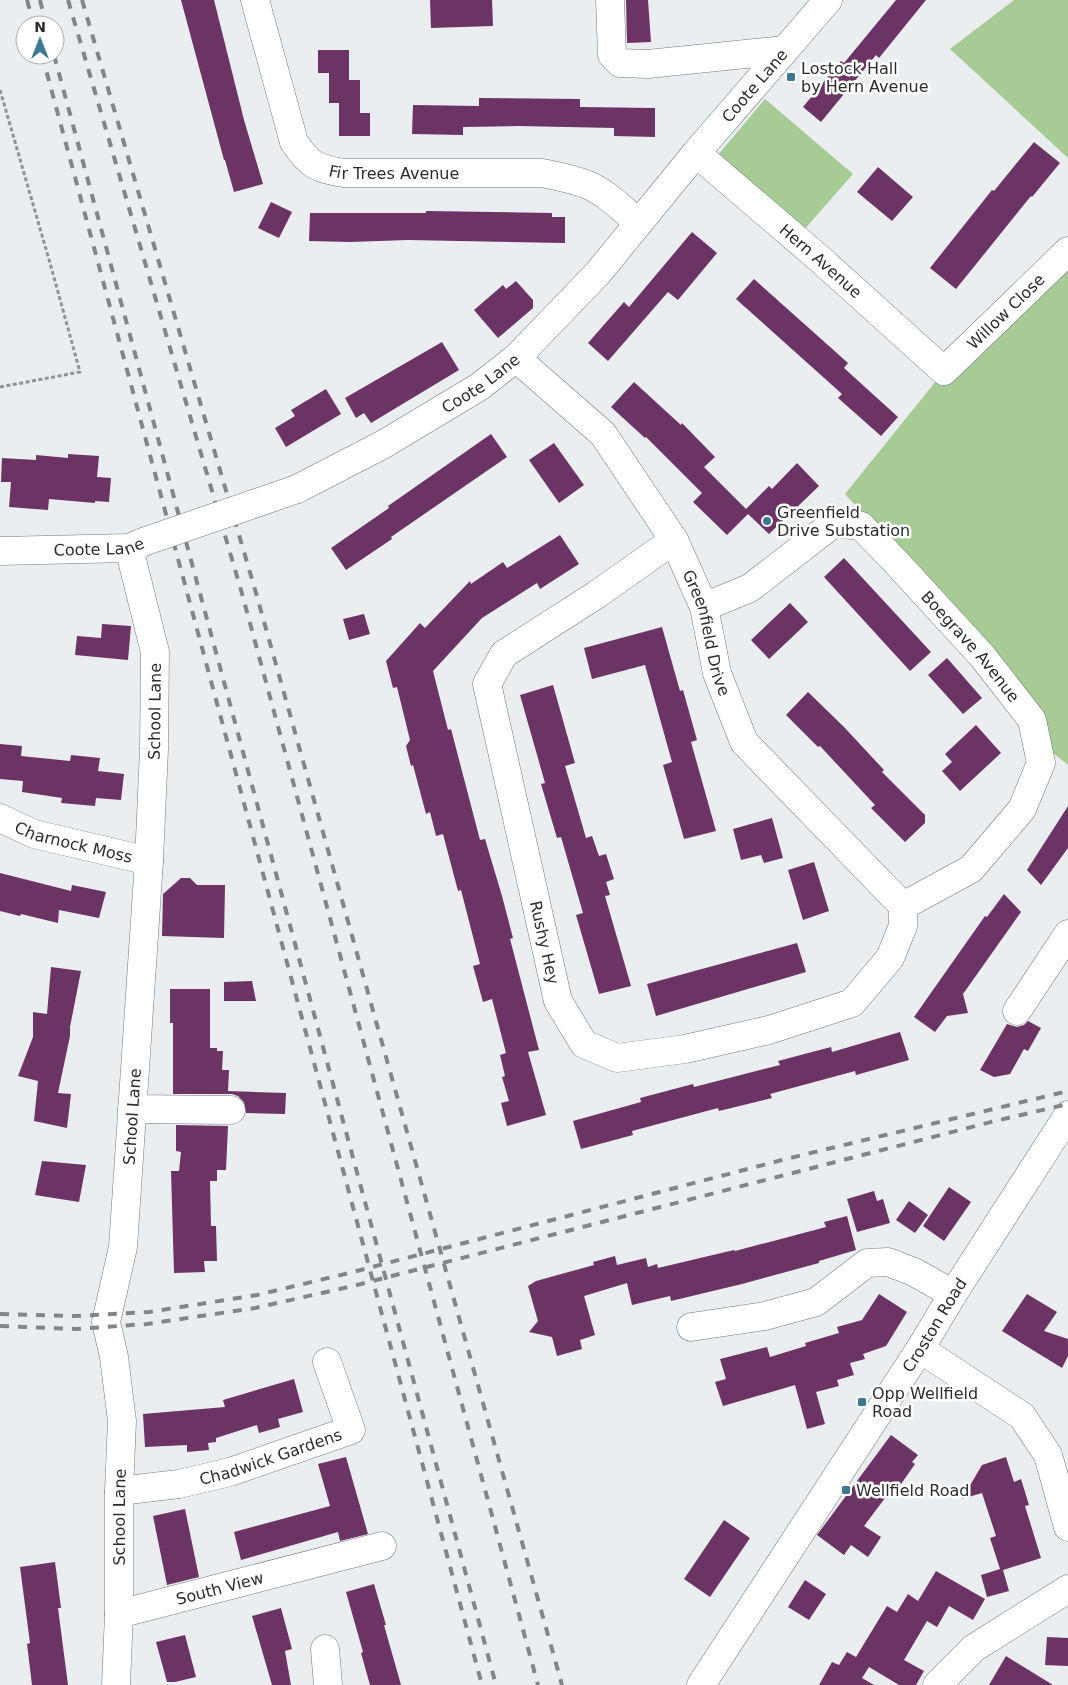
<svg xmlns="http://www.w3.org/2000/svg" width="1068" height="1685" viewBox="0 0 1068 1685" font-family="'DejaVu Sans',sans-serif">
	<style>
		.green { fill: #a6cb94 }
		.building { fill: #6c3464 }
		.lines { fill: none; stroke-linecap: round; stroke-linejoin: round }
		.minor-casing { stroke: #75787b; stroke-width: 29 }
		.path { stroke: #919395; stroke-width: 3; stroke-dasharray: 4 2.5; stroke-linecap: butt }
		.minor { stroke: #fff; stroke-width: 28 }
		.rail { stroke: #838587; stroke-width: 4; stroke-dasharray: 9 9; stroke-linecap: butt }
		.minor-bridge-casing { stroke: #75787b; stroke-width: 29; stroke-linecap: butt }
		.minor-bridge { stroke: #fff; stroke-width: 28 }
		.poi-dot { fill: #3d7890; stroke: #fff; stroke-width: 2 }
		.labels { text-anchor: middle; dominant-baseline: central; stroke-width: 5; stroke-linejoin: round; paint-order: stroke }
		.poi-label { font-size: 16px; fill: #2b2c2e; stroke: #fff; text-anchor: start }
		.street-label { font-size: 16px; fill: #2b2c2e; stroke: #fff }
	</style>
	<rect width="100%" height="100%" fill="#ebeef1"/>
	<path class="green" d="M1014,0H1068V158L950,49Z
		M765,99L853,174L803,231L717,156Z
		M1068,251V765L1048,749L948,605L845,494L944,371Z"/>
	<path class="building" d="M181,0H214L244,120L263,184L234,192L225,160H224Z
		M430,0H492L493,26L431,28Z
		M626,0H648L651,42L627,43Z
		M896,0H926L879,58L876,55L821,122L803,107L841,61L844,63Z
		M318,50H349V80H360V113H370V136H339V103H329V73H318Z
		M479,98L580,99V107L655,108V137L614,136V128L519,126L463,127V135L412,134L413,105L479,106Z
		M1034,142L1060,163L1032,197L1031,196L956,289L930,268L992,190L994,191Z
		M878,167L913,197L892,221L857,192Z
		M271,202L292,212L279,238L258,228Z
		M426,211L552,213V217H565V243L408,240L350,242L309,241L310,213H426Z
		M692,232L717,253L678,300L668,292L608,361L588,343L624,302L629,307Z
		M754,279L848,363L844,368L898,417L881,436L838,398L842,394L736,299Z
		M516,281L533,300V308L498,338L474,310L503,285L506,289Z
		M442,342L459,370L371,423L364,413L356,418L345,398Z
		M634,382L681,425L682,423L715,457L704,467L746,509L769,486L772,489L797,463L819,486L769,534L748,514L727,535L693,502L702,493L646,437L645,438L611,407Z
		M326,389L341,414L286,447L275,428L295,416L291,410Z
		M491,434L507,457L391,537L392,539L346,570L331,548L389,508L388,506Z
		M554,443L584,485L559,503L529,460Z
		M68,454L99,456L97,477L111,478L109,502L95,501V503L49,499L48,510L9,507L11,482H1L2,458L36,460V455L68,458Z
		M560,535L579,564L540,589L537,583L482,618L433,671L448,730L451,729L480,840L485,839L502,896L513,938L510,939L539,1050L528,1052L546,1115L507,1126L501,1103L509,1101L502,1077L505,1076L500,1055L506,1053L492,999L483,1002L473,966L480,964L461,890L458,891L443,834L436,836L430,812L426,814L413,765L411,766L406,746L410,740L397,687L393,688L386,661L420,623L425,628L470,581L471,584L503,562L507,568Z
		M844,558L931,652L910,671L824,577Z
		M790,603L808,622L769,659L751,640Z
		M364,614L370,634L349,640L343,619Z
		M102,624L131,626L128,660L75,655L77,636L101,638Z
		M662,627L680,691L683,690L697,740L691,742L716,831L684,839L663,765L672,762L645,665L592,679L584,648Z
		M947,658L982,698L963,714L928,675Z
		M553,685L575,763L565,766L586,838L592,836L599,856L606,854L614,879L606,882L610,895L605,896L631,986L599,994L576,915L583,913L561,837L557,838L541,784L545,783L520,695Z
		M808,692L844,727L884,770L882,772L925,815V823L905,842L871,808L875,805L820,746L818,747L786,715Z
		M976,725L1001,753L960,791L942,771L952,762L945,754Z
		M0,744L22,746L21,756L70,761L71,755L100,758L98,771L124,774L121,800L96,798L95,806L61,803L62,798L22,792L23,781L0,779Z
		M1068,806V848L1041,885L1027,870Z
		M772,818L783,858L764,863L761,855L741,860L733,829Z
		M814,862L829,911L803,920L788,870Z
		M0,873L71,891L72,885L106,892L99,918L59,910L58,923L21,914L20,916L0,911Z
		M181,878H190L197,885H225L224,938L162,936L163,894Z
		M1004,894L1021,912L963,994L968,1013L947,1016L935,1032L914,1017L985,916L987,917Z
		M797,943L806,972L656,1016L647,984Z
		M51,967L81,971L70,1027V1036L58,1093L71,1094L67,1128L34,1121L38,1081L18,1076L33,1037V1012L47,1014Z
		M252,981L256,1001H224V982Z
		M170,989H210V1048H217V1051H223L222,1070H229L228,1091L286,1093L285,1114L246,1113L244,1102L238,1096L232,1094H173V1023H170Z
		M1028,1021L1041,1028L1028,1051L1024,1049L1010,1074L994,1077L980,1070L1007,1024L1017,1027L1024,1025Z
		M900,1032L909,1060L856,1075L855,1071L770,1094L772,1098L719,1111L718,1108L632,1131L633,1135L581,1149L573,1121L641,1102L640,1098L693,1084L694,1087L780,1065L778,1061L831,1047L832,1052Z
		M176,1125L228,1126L226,1170H217V1181H210L211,1226H216L217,1261H204L205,1272L174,1273L171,1171H179L181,1152L176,1151Z
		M42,1161L86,1165L79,1202L35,1195Z
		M949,1187L971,1202L944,1241L923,1226Z
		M874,1191L877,1201L883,1199L890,1223L857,1232L847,1199Z
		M909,1201L928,1215L915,1233L896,1220Z
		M847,1216L856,1250L819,1261V1263L742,1284L671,1301L670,1296L632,1305L627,1283L584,1296L595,1335L580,1340L582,1349L557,1356L552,1337L529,1332L538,1321L528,1286L536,1281L594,1265L593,1262L615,1256L617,1265L646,1258L648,1267L657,1264L658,1268L734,1250L735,1251L826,1227L824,1222Z
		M879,1294L907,1312L886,1346L863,1354L865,1359L850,1363L854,1375L837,1380L839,1386L816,1392L825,1424L807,1429L795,1385L723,1406L715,1382L726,1379L720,1359L767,1347L770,1357L806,1346L805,1343L839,1333L837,1327L862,1320Z
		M1027,1294L1057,1312L1044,1331L1068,1339V1356L1062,1368L1002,1331Z
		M294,1379L303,1412L278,1419L280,1427L259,1433L257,1425L216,1438V1442L208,1443L209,1450L187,1452V1445L145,1447L143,1414L225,1407L223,1400Z
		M891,1435L918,1455L912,1462L915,1464L892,1497L888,1494L864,1526L881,1537L868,1557L851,1545L844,1555L817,1535Z
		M346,1457L368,1534L340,1541L338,1532L241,1560L234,1532L330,1506L318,1464Z
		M1006,1457L1014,1482L1021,1479L1029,1505L1025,1506L1041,1558L1003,1570L1009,1591L987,1597L981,1575L1000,1569L990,1538L996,1536L982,1493L962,1499L982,1465Z
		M185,1509L199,1577L167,1585L153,1516Z
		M724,1520L750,1538L710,1597L684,1579Z
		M55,1562L61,1608H58L68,1685H32L27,1644L30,1643L20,1567Z
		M936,1571L985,1599L973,1620L949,1606L937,1627L927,1621L904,1660L924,1671L916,1685H899L869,1667L862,1678L874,1685H819L832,1662L839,1665L847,1652L856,1657L887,1606L897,1612L908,1594L918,1601Z
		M805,1580L826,1594L809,1620L788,1607Z
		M374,1584L386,1625H384L401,1685H370L361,1653L363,1652L346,1592Z
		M281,1608L292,1649L285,1651L291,1685H272L252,1616Z
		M185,1635L196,1677L175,1682H167L156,1642Z
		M1047,1637L1068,1638V1666L1045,1665Z
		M1006,1656L1053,1685H989Z"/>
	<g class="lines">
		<g class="minor-casing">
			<g id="minor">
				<path id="s1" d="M255,0L294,142C310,166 316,168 344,173H542C557,176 573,179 588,185C607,193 623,210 639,223"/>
				<path d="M610,0L612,55L620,63L648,64L785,50"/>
				<path id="s2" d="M696,153L821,260L944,371L1068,251"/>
				<path id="s3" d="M516,358L603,434L674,540L704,607L717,673L744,742L903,906"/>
				<path id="s4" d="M297,489L384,444L479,387L516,358L598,273L696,153L828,0"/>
				<path id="s5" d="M674,540L596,595L504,654L487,684L558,1001L584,1044L617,1058L685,1049L769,1030L852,1003L890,958L903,926V906"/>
				<path id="s6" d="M0,551L129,548L143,542"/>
				<path id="s7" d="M704,607L750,588L834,523L861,526L895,561L983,657L1032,720L1041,763L1022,809L971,869L903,906"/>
				<path id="s8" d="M0,818L34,834L149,861"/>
				<path d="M1017,1011L1068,934"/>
				<path d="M132,1109L231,1110"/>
				<path d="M691,1327L765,1316L816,1302L867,1263L888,1262L914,1272L953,1294"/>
				<path d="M920,1349L1022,1416L1048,1455L1068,1527"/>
				<path id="s9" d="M119,1491L179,1484L230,1472L351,1430L327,1362"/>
				<path id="s10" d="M119,1614L382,1546"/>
				<path d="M325,1649L328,1685"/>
				<path id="s11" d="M116,1685L119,1614V1491L122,1421L114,1357L106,1322L123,1247L149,861L154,749L155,652L129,548"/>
				<path id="s12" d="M701,1685L920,1349L953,1294L1068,1115"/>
				<path d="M937,1685L974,1648L1068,1589"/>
			</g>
		</g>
		<path class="path" d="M0,90L50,263L80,372L0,387"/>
		<use href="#minor" class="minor"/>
		<path class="rail" d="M27,0L34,25
			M40,0L46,25
			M68,0L241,590L538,1685
			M82,0L254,586L562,1685
			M42,55L482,1685
			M54,55L496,1685
			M0,1314L75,1316L149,1312L257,1295L349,1273L786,1159L1068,1091
			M0,1326L76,1329L147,1324L255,1308L353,1286L995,1121L1068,1104"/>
		<g class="minor-bridge-casing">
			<path id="minor-bridge" d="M143,542L297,489"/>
		</g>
		<use href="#minor-bridge" class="minor-bridge"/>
	</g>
	<g class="poi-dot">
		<rect x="786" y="72" width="10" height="10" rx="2.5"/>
		<circle cx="767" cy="521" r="5"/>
		<rect x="857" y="1397" width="10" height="10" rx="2.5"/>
		<rect x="841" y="1485" width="10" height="10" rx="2.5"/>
	</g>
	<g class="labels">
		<g class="poi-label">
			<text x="801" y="68">Lostock Hall<tspan x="801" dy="18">by Hern Avenue</tspan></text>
			<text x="777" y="512">Greenfield<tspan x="777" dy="18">Drive Substation</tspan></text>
			<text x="872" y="1393">Opp Wellfield<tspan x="872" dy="18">Road</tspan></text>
			<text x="856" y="1490">Wellfield Road</text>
		</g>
		<g class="street-label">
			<text stroke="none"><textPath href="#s4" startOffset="618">Coote Lane</textPath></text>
			<text stroke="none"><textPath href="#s1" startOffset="259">Fir Trees Avenue</textPath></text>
			<text stroke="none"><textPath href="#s2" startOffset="165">Hern Avenue</textPath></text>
			<text stroke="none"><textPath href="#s2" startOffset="416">Willow Close</textPath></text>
			<text stroke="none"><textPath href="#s4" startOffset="212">Coote Lane</textPath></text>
			<text stroke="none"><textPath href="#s6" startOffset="99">Coote Lane</textPath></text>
			<text stroke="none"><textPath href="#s3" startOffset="342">Greenfield Drive</textPath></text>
			<text stroke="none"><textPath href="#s7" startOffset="346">Boegrave Avenue</textPath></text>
			<text stroke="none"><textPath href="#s11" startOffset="978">School Lane</textPath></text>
			<text stroke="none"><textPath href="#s8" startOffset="78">Charnock Moss</textPath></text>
			<text stroke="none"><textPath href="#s5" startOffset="504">Rushy Hey</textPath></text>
			<text stroke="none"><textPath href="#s11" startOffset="572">School Lane</textPath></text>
			<text stroke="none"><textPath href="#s12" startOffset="429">Croston Road</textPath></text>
			<text stroke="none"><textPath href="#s9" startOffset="156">Chadwick Gardens</textPath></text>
			<text stroke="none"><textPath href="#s11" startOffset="168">School Lane</textPath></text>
			<text stroke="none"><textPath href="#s10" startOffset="104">South View</textPath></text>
		</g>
	</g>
	<g transform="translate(40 40)"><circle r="24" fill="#ffffff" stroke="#aaabab"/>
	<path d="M0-4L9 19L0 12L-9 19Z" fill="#3d7890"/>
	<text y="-8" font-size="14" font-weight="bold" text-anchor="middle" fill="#2b2c2e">N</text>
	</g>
</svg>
